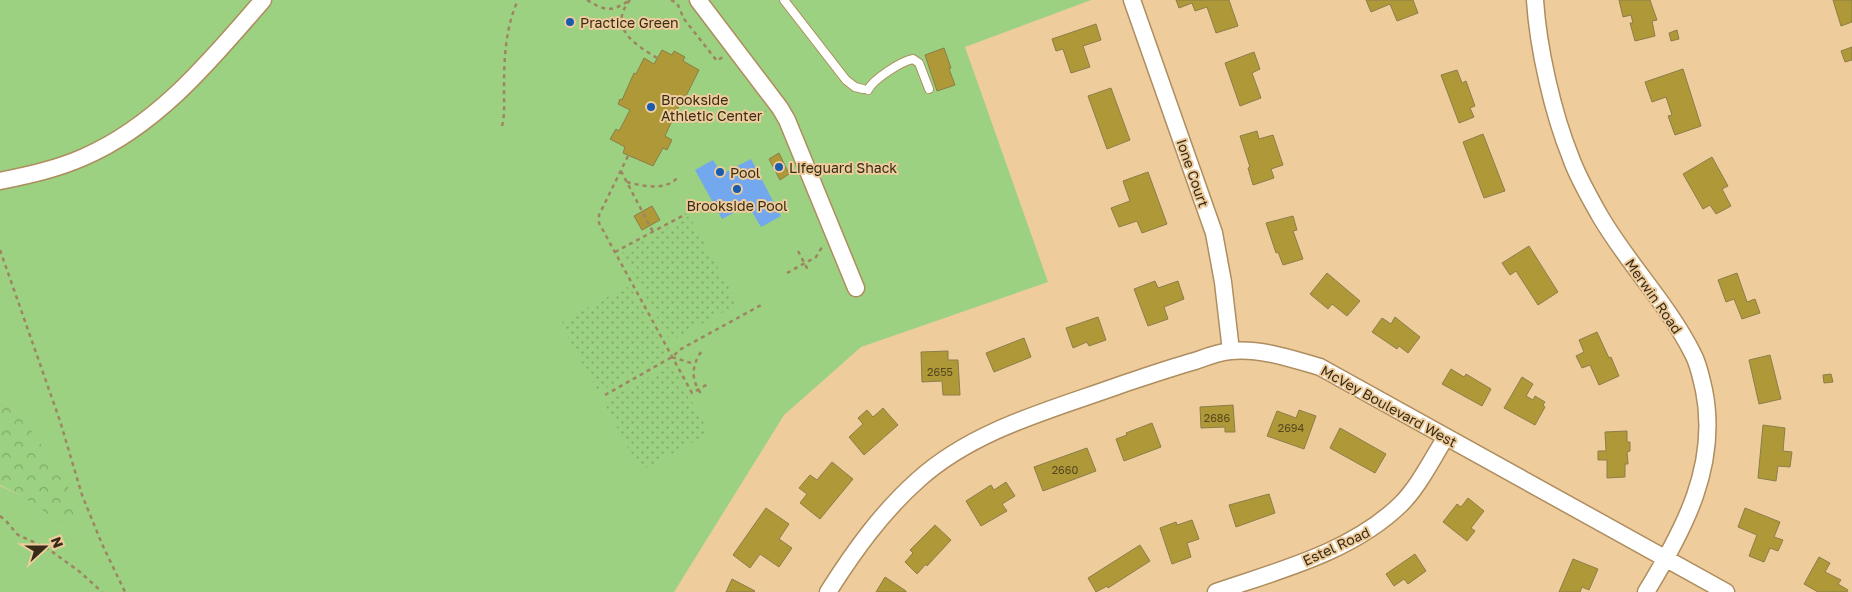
<svg xmlns="http://www.w3.org/2000/svg" width="1852" height="592" viewBox="0 0 1852 592" font-family="'Golos Text',sans-serif">
	<style>
		.grass { fill: #9bd180 }
		.forest { fill: url(#forest-crowns) }
		.park { fill: url(#park-dots) }
		.water { fill: #73a8ee }
		.building { fill: #af9837; stroke: #8b7e49 }
		.lines { fill: none; stroke-linecap: round; stroke-linejoin: round }
		.service-casing { stroke: #ae8d5f; stroke-width: 10 }
		.minor-casing { stroke: #ae8d5f; stroke-width: 19 }
		.path { stroke: #9e8562; stroke-width: 2.5; stroke-dasharray: 4 4; stroke-linecap: butt }
		.service { stroke: #fff; stroke-width: 8 }
		.minor { stroke: #fff; stroke-width: 16 }
		.poi-dot { fill: #195cad; stroke: #eecc9c; stroke-width: 2 }
		.labels { text-anchor: middle; dominant-baseline: central; stroke-width: 4; stroke-linejoin: round; paint-order: stroke }
		.number-label { font-size: 11px; fill: #56461f }
		.poi-label { font-size: 14px; fill: #382b17; stroke: #eecc9c; text-anchor: start }
		.street-label { font-size: 14px; fill: #382b17; stroke: #eecc9c }
	</style>
	<defs>
		<pattern id="forest-crowns" width="20" height="18" patternUnits="userSpaceOnUse" patternTransform="scale(1.25)"><rect width="20" height="18" fill="#9bd180"/><path d="M2 6a3 3 0 1 1 6 0M12 15a3 3 0 1 1 6 0" fill="none" stroke="#7faa68"/></pattern>
		<pattern id="park-dots" width="8" height="8" patternUnits="userSpaceOnUse" patternTransform="scale(1.25)"><rect width="8" height="8" fill="#9bd180"/><path d="M2 2h.1M6 6h.1" fill="none" stroke="#7faa68" stroke-width="1.8" stroke-linecap="round"/></pattern>
	</defs>
	<rect width="100%" height="100%" fill="#eecc9c"/>
	<path class="grass" d="M0,0H1091L965,47L1048,282L861,347L784,415L674,592H0V486L20,495L21,416L0,398Z"/>
	<path class="forest" d="M0,398L21,416L65,479L78,511L76,523L70,529L20,495L0,485Z"/>
	<path class="park" d="M689,216L738,304L670,341L622,253Z
		M626,287L631,288L646,317L645,322L650,324L665,351L664,357L601,391L597,389L581,361L582,356L578,355L562,326L563,321Z
		M669,366L673,367L689,395L687,400L692,402L707,429L706,435L644,469L639,468L623,439L624,435L620,433L605,404L606,400Z"/>
	<path class="water" d="M751,159L781,216L761,227L748,205L722,219L695,170L713,160L722,174Z"/>
	<path class="building" d="M1176,0H1229L1238,26L1216,33L1207,7L1195,11L1192,3L1179,8Z
		M1366,0H1413L1418,13L1397,21L1390,4L1371,12Z
		M1619,0H1650L1657,20L1652,21L1655,36L1635,41L1630,23H1633L1631,15L1623,17Z
		M1833,0H1852V22L1841,26Z
		M1096,24L1101,40L1083,46L1090,67L1071,73L1063,49L1056,51L1052,39Z
		M1677,30L1679,39L1671,41L1669,33Z
		M1852,47V60L1845,62L1841,51Z
		M944,48L951,68L949,69L955,85L937,91L925,55Z
		M662,50L672,55L674,51L685,57L683,61L699,70L685,98L683,97L665,136L672,140L667,150L663,148L653,166L623,153L625,147L610,139L616,129L619,131L630,110L618,104L620,99L622,100L634,73L636,74L644,58L654,64Z
		M1254,52L1260,69L1252,73L1261,98L1240,106L1225,63Z
		M1683,69L1701,126L1675,135L1668,116L1672,115L1666,97L1652,102L1645,82Z
		M1457,70L1462,83L1466,81L1475,106L1470,108L1474,117L1459,123L1441,75Z
		M1111,88L1130,140L1107,149L1088,96Z
		M1257,131L1259,139L1273,135L1283,165L1271,169L1274,178L1253,185L1248,168L1250,167L1240,136Z
		M1483,134L1505,191L1484,198L1463,142Z
		M779,153L789,174L780,180L769,159Z
		M1712,157L1728,186L1722,189L1731,206L1716,214L1710,205L1703,209L1683,174Z
		M1148,172L1167,224L1142,233L1137,221L1119,227L1111,208L1130,201L1123,181Z
		M652,206L660,220L642,230L634,216Z
		M1293,216L1297,230L1293,231L1303,259L1283,265L1278,252L1276,253L1266,223Z
		M1529,246L1558,292L1538,305L1516,271L1510,275L1502,263Z
		M1327,273L1360,301L1347,316L1332,304L1328,309L1310,294Z
		M1737,273L1747,302L1755,299L1760,313L1742,319L1734,299L1726,302L1718,280Z
		M1155,281L1158,288L1178,281L1184,299L1164,307L1168,319L1148,326L1134,289Z
		M1098,317L1106,340L1089,346L1087,342L1073,348L1066,328Z
		M1395,317L1420,337L1408,353L1399,346L1397,349L1372,332L1382,318L1391,324Z
		M1597,332L1609,358L1611,357L1619,376L1599,385L1590,365L1582,368L1576,356L1584,352L1579,340Z
		M1024,338L1031,357L994,372L986,353Z
		M948,351V360H958L960,395H943L942,381L922,382L921,352Z
		M1770,355L1781,399L1759,404L1749,360Z
		M1451,369L1464,377L1466,374L1491,389L1482,406L1442,384Z
		M1831,374L1833,382L1824,383L1823,375Z
		M1522,377L1533,384L1526,396L1533,400L1535,396L1545,402L1543,405L1545,407L1535,425L1504,408Z
		M1233,405L1235,432H1225V427L1201,428L1200,407Z
		M883,408L898,425L864,455L849,437L863,424L858,418L867,410L873,417Z
		M1299,410L1316,416L1304,449L1267,436L1277,411L1296,418Z
		M1152,423L1161,447L1124,461L1116,439L1127,435L1126,433Z
		M1763,425L1785,428L1783,451L1792,452L1790,467L1778,466L1776,481L1758,478Z
		M1340,428L1386,454L1375,473L1330,448Z
		M1627,431V442H1630V451L1627,452L1628,464H1625V477L1607,478V460H1598V451H1606L1605,432Z
		M1087,448L1096,471L1043,491L1034,467Z
		M832,462L853,479L820,519L800,503L807,494L799,488L810,475L817,480Z
		M1006,482L1015,496L1002,504L1007,511L981,526L966,501L991,485L994,490Z
		M1269,494L1275,513L1236,527L1229,505Z
		M1468,498L1484,511L1471,528L1475,531L1467,541L1443,522L1457,504L1461,507Z
		M766,508L789,524L779,539L792,548L779,567L760,554L750,568L733,555Z
		M1745,508L1780,522L1774,537L1783,540L1778,551L1770,548L1764,562L1749,556L1757,535L1738,527Z
		M1192,520L1199,539L1187,543L1191,557L1172,564L1160,528L1176,522L1177,525Z
		M935,525L951,540L927,566L926,564L917,574L905,562L913,553L910,550Z
		M1140,545L1150,561L1108,588L1107,586L1096,592L1088,578Z
		M1415,554L1426,571L1408,584L1404,579L1394,586L1386,574Z
		M1819,557L1830,563L1825,572L1841,580L1838,584L1848,590L1847,592H1818L1804,584Z
		M1573,559L1598,569L1589,590L1582,587L1580,592H1559Z
		M885,577L906,591V592H876Z
		M732,579L755,591L754,592H726Z"/>
	<g class="lines">
		<g class="service-casing">
			<path id="service" d="M784,0L846,80L855,87L863,89
				M868,90C873,79 902,61 913,59L919,63L929,89"/>
		</g>
		<g class="minor-casing">
			<path id="minor" d="M698,0L780,108L787,120L856,288
				M1132,0L1214,233L1223,282L1231,351
				M1535,0C1538,48 1553,114 1571,158C1578,178 1590,198 1600,216C1628,264 1668,304 1693,354C1699,365 1701,378 1704,390C1719,465 1684,530 1646,592
				M0,181C29,175 57,169 84,157C158,125 212,59 263,0
				M828,592C854,551 882,512 918,480C974,429 1054,409 1123,384C1147,376 1170,368 1195,361C1206,357 1219,352 1231,351C1261,348 1292,359 1320,367L1726,592
				M1216,592C1280,570 1352,552 1401,504C1419,486 1432,459 1446,437"/>
		</g>
		<path class="path" d="M587,0C604,10 611,13 628,1
			M630,0C607,28 636,45 657,58
			M671,0L677,3L684,19L717,61L724,56
			M759,116L766,111
			M502,126C505,115 504,103 504,91C504,61 505,28 518,0
			M628,156L599,215V223L692,393L708,384
			M621,171L653,232
			M627,182C642,186 666,191 677,178
			M0,250L60,421L82,495L102,544L125,592
			M798,251L809,272
			M615,252L686,214
			M787,273L816,257L822,247
			M701,352C691,367 691,380 702,395
			M672,357L694,364
			M605,395L672,357L681,349L763,304
			M0,516L6,521L18,535L47,548L80,572L102,592"/>
		<use href="#service" class="service"/>
		<use href="#minor" class="minor"/>
	</g>
	<g class="poi-dot">
		<circle cx="570" cy="22" r="5"/>
		<circle cx="651" cy="107" r="5"/>
		<circle cx="779" cy="167" r="5"/>
		<circle cx="720" cy="172" r="5"/>
		<circle cx="737" cy="189" r="5"/>
	</g>
	<g class="labels">
		<g class="number-label">
			<text x="940" y="371">2655</text>
			<text x="1217" y="417">2686</text>
			<text x="1291" y="427">2694</text>
			<text x="1065" y="469">2660</text>
		</g>
		<g class="poi-label">
			<text x="580" y="22">Practice Green</text>
			<text x="661" y="99">Brookside<tspan x="661" dy="16">Athletic Center</tspan></text>
			<text x="789" y="167">Lifeguard Shack</text>
			<text x="730" y="172">Pool</text>
			<text x="737" y="205" text-anchor="middle">Brookside Pool</text>
		</g>
		<g class="street-label">
			<text transform="translate(1193 173) rotate(71)">Ione Court</text>
			<text transform="translate(1654 296) rotate(55)">Merwin Road</text>
			<text transform="translate(1389 406) rotate(29)">McVey Boulevard West</text>
			<text transform="translate(1336 546) rotate(-25)">Estel Road</text>
		</g>
	</g>
	<g transform="translate(45 547) rotate(69)" stroke="#eecc9c" stroke-width="4" paint-order="stroke">
	<path d="M0-4L9 19L0 12L-9 19Z" fill="#382b17"/>
	<text y="-8" font-size="14" font-weight="bold" text-anchor="middle" fill="#382b17">N</text>
	</g>
</svg>
